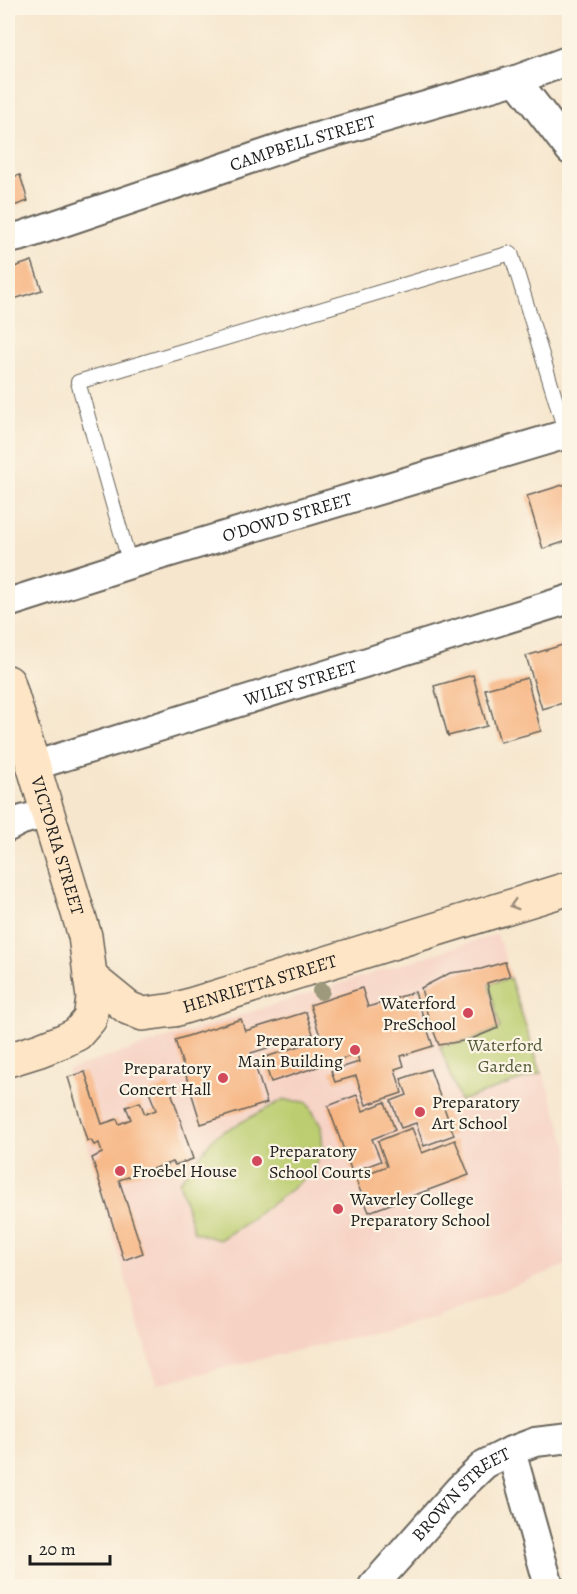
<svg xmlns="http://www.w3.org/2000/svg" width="577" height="1594" viewBox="0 0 577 1594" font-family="Alegreya,serif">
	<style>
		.built { fill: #f6d2c4 }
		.green { fill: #bbcd70; stroke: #6c7446; stroke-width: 1.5 }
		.building { fill: #f6b07c }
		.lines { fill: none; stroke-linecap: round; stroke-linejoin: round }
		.lane-casing { stroke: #68635a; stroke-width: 16 }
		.street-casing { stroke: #68635a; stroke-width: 32 }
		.secondary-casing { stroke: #68635a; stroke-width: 36 }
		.lane { stroke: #fff; stroke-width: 14 }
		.street { stroke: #fff; stroke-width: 28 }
		.secondary { stroke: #fee5c5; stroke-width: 33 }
		.tree { fill: #9d997c }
		.oneway { stroke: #988b79 }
		.poi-dot { fill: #d1495b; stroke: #fcf5e5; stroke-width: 2 }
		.labels { text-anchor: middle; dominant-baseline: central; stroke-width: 4.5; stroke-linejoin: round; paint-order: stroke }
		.street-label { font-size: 18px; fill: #1c1c1c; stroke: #fcf5e5 }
		.poi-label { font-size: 18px; fill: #1c1c1c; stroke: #fcf5e5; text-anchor: start }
		.park-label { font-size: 18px; fill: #545a39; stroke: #fcf5e5 }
	</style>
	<rect width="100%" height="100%" fill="#fcf5e5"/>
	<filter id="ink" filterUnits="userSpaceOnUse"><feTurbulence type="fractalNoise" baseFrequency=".0167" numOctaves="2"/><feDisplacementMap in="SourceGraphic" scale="12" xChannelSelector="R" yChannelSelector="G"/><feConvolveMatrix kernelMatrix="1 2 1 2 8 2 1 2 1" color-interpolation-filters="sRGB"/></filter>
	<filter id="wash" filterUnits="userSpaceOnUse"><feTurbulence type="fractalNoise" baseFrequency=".008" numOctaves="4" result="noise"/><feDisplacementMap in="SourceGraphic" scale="24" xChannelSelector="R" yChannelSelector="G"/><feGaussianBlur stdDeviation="1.35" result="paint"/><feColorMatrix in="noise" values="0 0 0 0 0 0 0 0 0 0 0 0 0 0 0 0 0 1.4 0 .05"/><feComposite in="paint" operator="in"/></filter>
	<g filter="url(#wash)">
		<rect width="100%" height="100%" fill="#f6e6cd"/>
		<path class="built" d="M497,934L569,1151V1264L433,1318L157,1384L120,1260L67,1070Z"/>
		<path class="green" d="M510,978L541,1073L460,1101L440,1046L470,1041L500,1028L489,984Z
			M283,1100L307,1102L321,1126L323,1150L312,1171L293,1188L243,1225L219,1240L194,1232L179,1182L215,1136Z"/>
		<g id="blocks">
			<path class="building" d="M20,175L28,201L8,208V178Z
				M32,261L42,290L8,301V269Z
				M566,484L570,495V540L543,549L527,496Z
				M569,643L570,701L542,709L526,656Z
				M473,675L487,726L448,736L434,686Z
				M527,678L541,731L500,742L485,689Z
				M505,962L510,976L487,983L498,1028L469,1040L439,1045L428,1017L421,988L450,973L481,969Z
				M362,988L368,1007L415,992L433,1046L401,1056L404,1066L395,1069L402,1093L366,1105L356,1076L335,1082L331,1071L359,1062L357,1054L271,1082L263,1058L321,1039L310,1005Z
				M306,1012L313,1034L251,1053L267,1103L201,1124L175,1040L241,1019L245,1031Z
				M430,1069L454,1135L424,1146L416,1123L401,1128L391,1101L407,1095L401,1079Z
				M85,1072L102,1124L117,1119L119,1124L131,1119L126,1107L140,1102L145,1114L156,1110L149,1092L169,1085L193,1159L175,1165L173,1162L119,1180L143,1253L124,1260L92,1158L102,1153L99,1143L94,1145L91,1140L87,1141L68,1077Z
				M357,1095L363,1111L385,1102L395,1130L372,1139L381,1161L352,1172L328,1106Z
				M412,1128L422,1153L455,1140L469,1175L369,1212L355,1178L387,1166L378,1141Z"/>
		</g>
	</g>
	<g filter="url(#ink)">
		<use href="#blocks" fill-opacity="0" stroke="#68635a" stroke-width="1.5"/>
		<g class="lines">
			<g class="lane-casing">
				<path id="lane" d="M130,564L78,382L511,253L566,434"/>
			</g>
			<g class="street-casing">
				<g id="street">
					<path d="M516,80L570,150"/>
					<path id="s1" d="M8,239L22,236L297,143L516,80L570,60"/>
					<path id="s2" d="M8,603L130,564L570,433"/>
					<path id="s3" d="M33,766L570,599"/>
					<path d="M8,827L22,820L48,813"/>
					<path d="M511,1451L549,1586"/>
					<path id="s4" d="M373,1586L459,1489L485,1464L511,1451L535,1442L570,1438"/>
				</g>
			</g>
			<g class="secondary-casing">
				<g id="secondary">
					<path id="s5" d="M8,682L85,936L93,998L90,1019L77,1034L65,1040L40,1050L8,1060"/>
					<path id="s6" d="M90,977L128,1008L143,1014L174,1010L570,888"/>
				</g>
			</g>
			<use href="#lane" class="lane"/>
			<use href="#street" class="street"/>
			<use href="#secondary" class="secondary"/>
		</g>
		<circle class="tree" cx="321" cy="991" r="9"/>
		<defs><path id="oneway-chevron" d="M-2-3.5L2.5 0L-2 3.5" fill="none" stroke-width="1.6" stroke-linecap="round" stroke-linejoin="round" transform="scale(1.5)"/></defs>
		<use class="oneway" href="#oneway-chevron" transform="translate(514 905) rotate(163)"/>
	</g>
	<g class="poi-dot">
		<circle cx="468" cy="1013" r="6"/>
		<circle cx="355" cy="1050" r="6"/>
		<circle cx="223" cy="1078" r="6"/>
		<circle cx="420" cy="1112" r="6"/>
		<circle cx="257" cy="1161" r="6"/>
		<circle cx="120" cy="1171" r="6"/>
		<circle cx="338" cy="1209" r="6"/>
	</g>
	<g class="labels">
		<g class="street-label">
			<text stroke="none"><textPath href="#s1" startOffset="310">CAMPBELL STREET</textPath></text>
			<text stroke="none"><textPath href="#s2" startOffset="292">O'DOWD STREET</textPath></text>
			<text stroke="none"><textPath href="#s3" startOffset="280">WILEY STREET</textPath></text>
			<text stroke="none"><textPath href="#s5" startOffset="171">VICTORIA STREET</textPath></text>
			<text stroke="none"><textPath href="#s6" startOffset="186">HENRIETTA STREET</textPath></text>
			<text stroke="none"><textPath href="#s4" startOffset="128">BROWN STREET</textPath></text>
		</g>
		<g class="poi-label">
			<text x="456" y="1003" text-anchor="end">Waterford<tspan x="456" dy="21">PreSchool</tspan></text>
			<text x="343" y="1040" text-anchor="end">Preparatory<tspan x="343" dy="21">Main Building</tspan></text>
			<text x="211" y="1068" text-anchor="end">Preparatory<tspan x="211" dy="21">Concert Hall</tspan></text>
			<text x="432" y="1102">Preparatory<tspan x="432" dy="21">Art School</tspan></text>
			<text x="269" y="1151">Preparatory<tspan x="269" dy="21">School Courts</tspan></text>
			<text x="132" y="1171">Froebel House</text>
			<text x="350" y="1199">Waverley College<tspan x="350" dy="21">Preparatory School</tspan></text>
		</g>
		<g class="park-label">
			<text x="505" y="1045">Waterford<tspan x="505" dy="21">Garden</tspan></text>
		</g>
	</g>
	<rect width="577" height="1594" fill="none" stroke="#fcf5e5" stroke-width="30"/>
	<path d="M30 1555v9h80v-9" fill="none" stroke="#1c1c1c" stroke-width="3"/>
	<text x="39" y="1555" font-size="18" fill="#1c1c1c" stroke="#fcf5e5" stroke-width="4.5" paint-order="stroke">20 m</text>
</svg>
